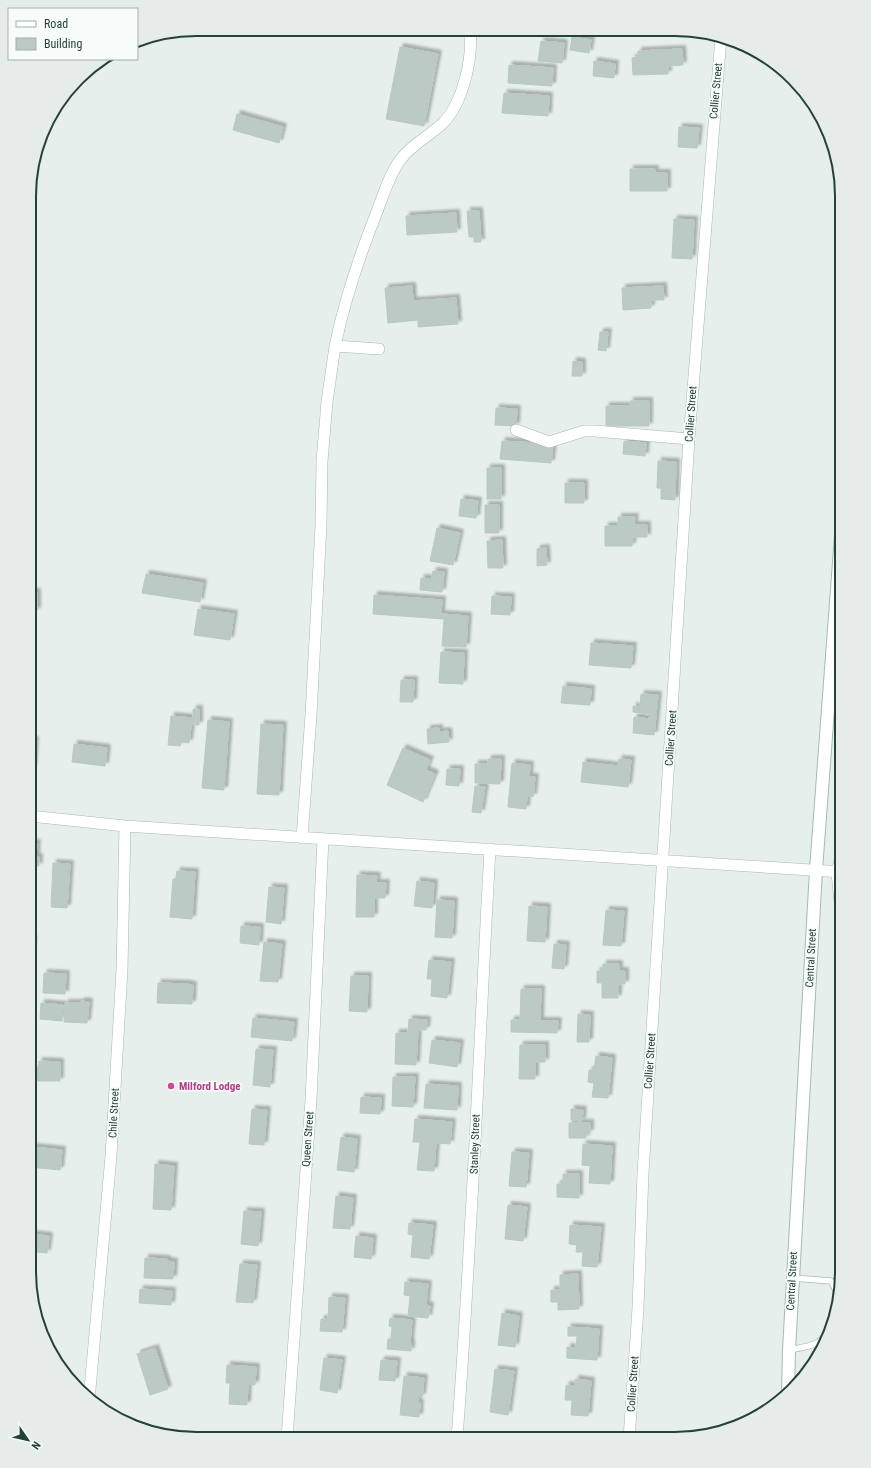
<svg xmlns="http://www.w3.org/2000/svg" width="871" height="1468" viewBox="0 0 871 1468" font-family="'Roboto Condensed',sans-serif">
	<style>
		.building { fill: #bbcac4; stroke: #b8c9c2; filter: url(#shadow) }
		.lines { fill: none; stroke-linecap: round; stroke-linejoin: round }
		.service-casing { stroke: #a8b8b2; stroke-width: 7 }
		.minor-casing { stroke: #a8b8b2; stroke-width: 12 }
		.secondary-casing { stroke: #a4bbb3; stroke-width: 14 }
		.service { stroke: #fff; stroke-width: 5.5 }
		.minor { stroke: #fff; stroke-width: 11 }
		.secondary { stroke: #fff; stroke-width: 12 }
		.hotel-dot { fill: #d1479c; stroke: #f7fbf9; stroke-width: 1.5 }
		.labels { text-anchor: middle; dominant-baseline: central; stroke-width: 3.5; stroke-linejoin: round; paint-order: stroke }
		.street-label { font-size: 11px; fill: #24423a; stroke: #f7fbf9 }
		.hotel-label { font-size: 11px; font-weight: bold; fill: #b23c85; stroke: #f7fbf9; text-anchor: start }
		.rim { fill: none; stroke: #24423a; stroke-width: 2 }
	</style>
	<defs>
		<filter id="shadow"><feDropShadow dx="3.5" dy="-3.5" stdDeviation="1" flood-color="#0004"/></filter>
	</defs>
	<rect width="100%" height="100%" fill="#e6efeb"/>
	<path class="building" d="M572,37L591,40L589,53L570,50Z
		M541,41L564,43L562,63L538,61Z
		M400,47L438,54L424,126L386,119Z
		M682,49L683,65L668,66V74L633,75L632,58L638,57V51Z
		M594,61L615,64L614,78L593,76Z
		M509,65L553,68L552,86L508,83Z
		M504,93L549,96L548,116L502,113Z
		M237,114L283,127L279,143L233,130Z
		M679,127L699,128L697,148L678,147Z
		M630,169H655V173H667V191H630Z
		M467,211H479L481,242H474V237H469Z
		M456,213L457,232L407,235L406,216Z
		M674,219L694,220L692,259L672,258Z
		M412,286L413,301L456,298L458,324L418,327V320L388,323L385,288Z
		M663,286L664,300H651V308L623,310L622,288Z
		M600,332H608L606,351L598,350Z
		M573,361L582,362V376H572Z
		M630,401H649V426H606V406H630Z
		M496,408L517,409L516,426L495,425Z
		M502,441L553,444L551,463L500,459Z
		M624,441L646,443L645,456L623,454Z
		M658,461L676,462L675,500L661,499V488H657Z
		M487,468H501V499H487Z
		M565,483H584V503H565Z
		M461,499L478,501L476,518L459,516Z
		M485,505H499V533H485Z
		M618,517H635L634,525H647V537H633L632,546H605V526H618Z
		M437,528L460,533L453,565L430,561Z
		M502,540L503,568H488L487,541Z
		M546,548L547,565L537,566V549Z
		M433,571L444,572L442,592L420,590L421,578L432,579Z
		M146,574L203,583L200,602L142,593Z
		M30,592H37V611H30Z
		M374,595L442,600L441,614L468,616L466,647L442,646L444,619L373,614Z
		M492,596L511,597L510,615L491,614Z
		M198,609L234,614L230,640L194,635Z
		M591,643L633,646L631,668L589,665Z
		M441,652L464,653L463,684L439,683Z
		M401,680H414L413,702H400Z
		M563,686L591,689L590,705L561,703Z
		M641,694L658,695L654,735L633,733L634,717L649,719L650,714L633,712V706L640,707Z
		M193,709H199V725H193Z
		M171,716L192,718L189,743L181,742L180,746L168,745Z
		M208,720L229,722L224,790L202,788Z
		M261,724L283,725L279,795L257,794Z
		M439,728V732L448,731L449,742L428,744L427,729Z
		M30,740H35L33,768H30Z
		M74,744L107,748L105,766L72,762Z
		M403,748L430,760L426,770L435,774L423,802L387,785Z
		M488,759H501L500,784L475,783V764H488Z
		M619,759L631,760L628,787L581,782L583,762L618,766Z
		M512,763L530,765L529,777H535L533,797L527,796L526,809L508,807Z
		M447,769H460L459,786L446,785Z
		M475,786L485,787L481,813L472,812Z
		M30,843H37L36,857H39V866H30Z
		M53,863L70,864L67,908L51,907Z
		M177,871L195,872L192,919L170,917L173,879H176Z
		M357,875L377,876L376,883H386L385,898H374V917H356Z
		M417,881L434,883L432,908L414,906Z
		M269,887L284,888L281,924L266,922Z
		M437,900L454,901L452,938L435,937Z
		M529,906L547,907L545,942L527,941Z
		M606,910L624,911L621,946L603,945Z
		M241,926L260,927L259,945L240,943Z
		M29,939H33L30,961H29Z
		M264,942L282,944L278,982L260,981Z
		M554,944L566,945L564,969L552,968Z
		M429,960L451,962L447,998L431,996L432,979H427Z
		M603,964H619V971H625V984H618V998H602V983H597V971H603Z
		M44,973L66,974L65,994L43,993Z
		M351,976H368L367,1012L349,1011Z
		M158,983L189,984V985H193L192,1004L157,1003Z
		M521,989H541L540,1021H558L557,1033L511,1032V1020H520Z
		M81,1001L89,1002L87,1023L64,1022L65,1003H81Z
		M41,1003L63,1005L62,1021L40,1019Z
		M578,1014L590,1015L589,1042H577Z
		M253,1018L294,1022L292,1041L251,1037Z
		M409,1019L427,1020L426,1030H418L416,1065L395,1064L396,1033H408Z
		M432,1040L460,1043L457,1067L429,1063Z
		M520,1045H545V1062H535V1079H519Z
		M256,1049L273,1050L270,1087L253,1085Z
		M596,1056L612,1058L608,1098L592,1097L594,1083L588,1082L589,1070H594Z
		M39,1061L60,1062V1081H30V1070L38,1071Z
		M393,1077H415L413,1107L392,1106Z
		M426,1084L458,1086L457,1110L424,1108Z
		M361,1097L381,1098L380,1114L360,1113Z
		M252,1109L267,1110L264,1145L249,1144Z
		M571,1109L583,1110L582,1121L571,1120Z
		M415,1119L452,1122L450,1144L436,1143L434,1171L417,1170L420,1142H413Z
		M569,1123H590V1133H586V1138H569Z
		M341,1137L357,1139L354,1172L337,1170Z
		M583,1144L612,1146L610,1184L589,1183L590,1166L582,1165Z
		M33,1147L62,1150L60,1170L29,1167V1150L33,1151Z
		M512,1152L529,1153L526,1187L509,1186Z
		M155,1164L174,1166L171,1210L153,1209Z
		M563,1174H579V1198L557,1197V1184H563Z
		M336,1196L353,1198L350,1229L333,1228Z
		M508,1205L527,1207L523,1241L505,1239Z
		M244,1211L261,1212L258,1246L241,1244Z
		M409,1223L433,1225L429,1259L411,1257L413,1235L408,1234Z
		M570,1225L601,1227L597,1267L582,1266L583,1252H576L577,1245L569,1244Z
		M29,1234L49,1236L47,1253L29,1251Z
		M356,1236L373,1238L371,1259L354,1257Z
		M145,1258L167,1259V1261L174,1262L173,1279L144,1278Z
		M240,1264L257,1265L253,1303L236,1302Z
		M578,1274L579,1309L558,1310V1302H551V1290H560V1275Z
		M405,1282L428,1284L426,1305L430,1306L428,1318L408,1316L410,1296L404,1295Z
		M140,1289L172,1291L171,1305L139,1303Z
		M329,1297L345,1298L342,1332L320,1331L321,1319H328Z
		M502,1313L519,1316L515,1347L498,1345Z
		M390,1318L412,1320L410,1343H411V1351L387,1349L388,1339H391L392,1327L389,1326Z
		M568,1327L599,1329L597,1360L567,1358V1347L576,1348L577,1336H568Z
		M155,1348L168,1389L150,1395L137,1354Z
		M324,1358L342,1360L337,1393L320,1390Z
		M381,1360L397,1361L395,1381L379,1380Z
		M227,1365L256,1367L255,1385L248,1384L247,1405L229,1404L230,1383H226Z
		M495,1369L514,1371L508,1415L490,1412Z
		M404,1376L424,1378L422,1397L418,1396V1403H420L419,1417L400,1415Z
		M575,1379L591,1381L588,1416L571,1415L572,1400H565L566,1385L575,1386Z"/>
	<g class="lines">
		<g class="service-casing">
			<path id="service" d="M793,1278L831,1281L836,1290L835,1316
				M789,1350C811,1346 821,1346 833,1325"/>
		</g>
		<g class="minor-casing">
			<path id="minor" d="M335,346C345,298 360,254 378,209C384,193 390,173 401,159C411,145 429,136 442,124C463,104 473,58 470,30
				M516,430L549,442L584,431H595L689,439
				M30,816L125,826L842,872
				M302,838L311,715L321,525L322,461L327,402L335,346L379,349
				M842,924L837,872L842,853
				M89,1400L111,1156L122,970L125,826
				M166,1435L211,1438
				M287,1438L311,1100L323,839
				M457,1438C472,1242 479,1045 490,849
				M629,1439L638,1308L643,1173L689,439L721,37"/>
		</g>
		<g class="secondary-casing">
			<path id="secondary" d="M788,1394L789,1350L816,870L842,522"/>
		</g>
		<use href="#service" class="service"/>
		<use href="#minor" class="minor"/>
		<use href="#secondary" class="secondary"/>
	</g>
	<circle class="hotel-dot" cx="171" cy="1086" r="4"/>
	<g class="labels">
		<g class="street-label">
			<text transform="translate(716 91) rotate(-85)">Collier Street</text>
			<text transform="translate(691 414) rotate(-86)">Collier Street</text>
			<text transform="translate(671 738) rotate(-86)">Collier Street</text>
			<text transform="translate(811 958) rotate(-87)">Central Street</text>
			<text transform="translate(650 1061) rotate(-86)">Collier Street</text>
			<text transform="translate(114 1113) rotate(-87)">Chile Street</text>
			<text transform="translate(308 1139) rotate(-86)">Queen Street</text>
			<text transform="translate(475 1144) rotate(-88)">Stanley Street</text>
			<text transform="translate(792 1281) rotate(-87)">Central Street</text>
			<text transform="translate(633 1384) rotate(-86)">Collier Street</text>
		</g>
		<g class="hotel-label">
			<text x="179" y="1086">Milford Lodge</text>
		</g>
	</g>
	<path d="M0 0H871V1468H0ZM196 36H675A160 160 0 0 1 835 196V1272A160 160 0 0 1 675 1432H196A160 160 0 0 1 36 1272V196A160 160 0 0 1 196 36Z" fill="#e6ecea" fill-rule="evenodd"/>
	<path class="rim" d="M196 36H675A160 160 0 0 1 835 196V1272A160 160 0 0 1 675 1432H196A160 160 0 0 1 36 1272V196A160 160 0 0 1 196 36Z"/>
	<rect x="8" y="8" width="130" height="52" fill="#f7fbf9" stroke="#a3b1ad"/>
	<rect x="16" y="21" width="20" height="6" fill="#ffffff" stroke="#a3b1ad"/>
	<text x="44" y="28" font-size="12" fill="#24423a">Road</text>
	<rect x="16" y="38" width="20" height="12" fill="#bbcac4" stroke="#a3b1ad"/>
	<text x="44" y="48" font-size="12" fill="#24423a">Building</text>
	<g transform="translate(28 1440) rotate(124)" stroke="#f7fbf9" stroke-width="3" paint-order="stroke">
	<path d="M0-3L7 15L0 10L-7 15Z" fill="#24423a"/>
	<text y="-6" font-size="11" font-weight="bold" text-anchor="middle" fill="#24423a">N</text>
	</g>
</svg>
